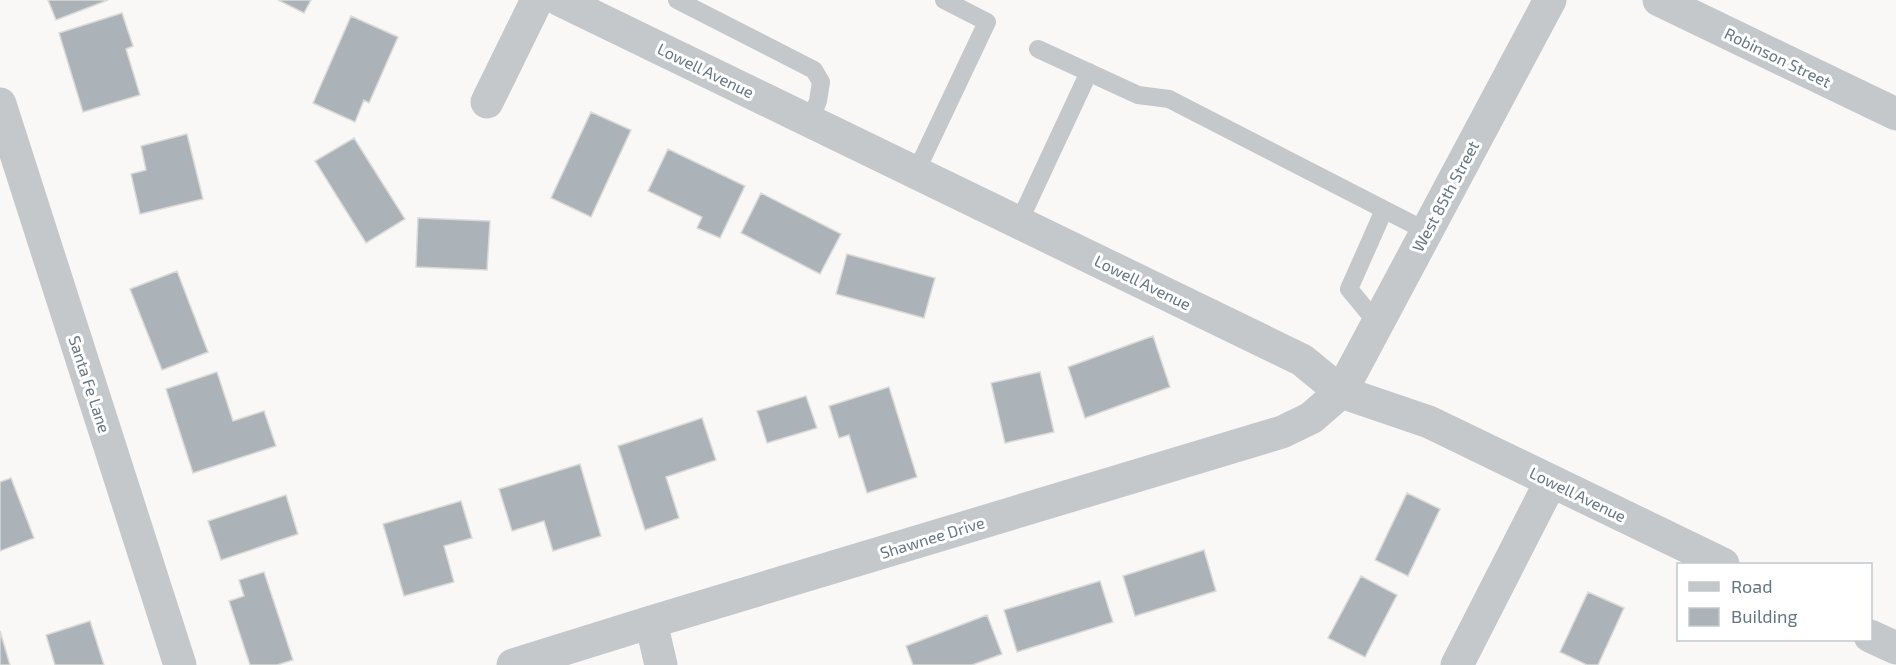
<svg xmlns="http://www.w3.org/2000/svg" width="1896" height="665" viewBox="0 0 1896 665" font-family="'Exo 2',sans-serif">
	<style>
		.building { fill: #abb3b8; stroke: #dadad8; stroke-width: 1.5 }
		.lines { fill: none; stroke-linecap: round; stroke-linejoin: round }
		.service { stroke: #c4c8cb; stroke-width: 18 }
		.minor { stroke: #c4c8cb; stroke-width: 33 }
		.tertiary { stroke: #c4c8cb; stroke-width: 33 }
		.labels { text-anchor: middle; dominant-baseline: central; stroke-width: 6; stroke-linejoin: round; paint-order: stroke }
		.street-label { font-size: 16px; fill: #647580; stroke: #fff }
	</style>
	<rect width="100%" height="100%" fill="#f9f8f6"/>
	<path class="building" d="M48,0H108L56,20Z
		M278,0H311L304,13Z
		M122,13L133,46L126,49L140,95L83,112L59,33Z
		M351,16L398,37L369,103L364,100L355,122L313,103Z
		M591,112L631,130L591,217L551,198Z
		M187,134L203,199L140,214L131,174L146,170L141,146Z
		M354,138L405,219L366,243L315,161Z
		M668,149L745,186L720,238L697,228L702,217L648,191Z
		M761,193L841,234L820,274L741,233Z
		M418,218L490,221L487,270L416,267Z
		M847,254L935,278L924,318L836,294Z
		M177,271L208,352L162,370L130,289Z
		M1153,336L1170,387L1085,418L1068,367Z
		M217,372L233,421L264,411L276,446L193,473L166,389Z
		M1040,372L1054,432L1005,443L991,383Z
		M889,387L917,477L867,493L849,435L839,438L829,406Z
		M806,396L817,428L767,443L757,411Z
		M702,418L716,460L666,477L679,518L645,530L618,446Z
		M580,464L601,536L553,551L544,521L512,531L499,489Z
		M11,478L34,538L0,551V482Z
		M1407,493L1440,509L1408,576L1375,560Z
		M286,495L298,534L221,560L208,521Z
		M461,501L472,538L444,546L454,582L404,596L383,524Z
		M1204,550L1216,591L1135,616L1123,576Z
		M264,572L293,660L277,665H250L229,601L244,596L239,580Z
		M1361,576L1397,595L1365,657L1328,638Z
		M1100,581L1113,622L1017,652L1004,610Z
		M1588,592L1624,608L1598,665H1587L1560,652Z
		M987,615L1002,654L972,665H913L906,646Z
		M90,621L104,665H55L46,635Z
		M0,631L10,665H0Z"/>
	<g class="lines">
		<path class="service" d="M677,0L814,70L821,82L818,101L810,121
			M1038,49L1138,95L1169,99L1426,231
			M916,172L987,22L944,0
			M1019,222L1089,72
			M1377,323L1349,289L1384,210"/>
		<path class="minor" d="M1659,0L1896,114
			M487,102L537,0
			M0,104L180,665
			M651,622L661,665
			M513,665L651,622L1282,432L1311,418L1341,392L1550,0
			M1457,665L1551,481"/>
		<path class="tertiary" d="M560,0L1302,360L1341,392L1429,422L1723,564
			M1870,636L1896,648"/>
	</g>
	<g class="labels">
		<g class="street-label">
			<text transform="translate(1778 57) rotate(26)">Robinson Street</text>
			<text transform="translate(706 70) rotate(26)">Lowell Avenue</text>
			<text transform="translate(1445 196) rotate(-62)">West 85th Street</text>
			<text transform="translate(1143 282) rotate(26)">Lowell Avenue</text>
			<text transform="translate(90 384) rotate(72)">Santa Fe Lane</text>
			<text transform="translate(1578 494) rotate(26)">Lowell Avenue</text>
			<text transform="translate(932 537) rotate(-17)">Shawnee Drive</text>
		</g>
	</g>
	<rect x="1677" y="563" width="195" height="78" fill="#ffffff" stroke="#c1c8cc" stroke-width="1.5"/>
	<rect x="1689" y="582" width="30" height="9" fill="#c4c8cb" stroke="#c1c8cc" stroke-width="1.5"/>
	<text x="1731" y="593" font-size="18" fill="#647580">Road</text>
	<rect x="1689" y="608" width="30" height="18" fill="#abb3b8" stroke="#c1c8cc" stroke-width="1.5"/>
	<text x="1731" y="623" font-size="18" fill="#647580">Building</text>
</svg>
